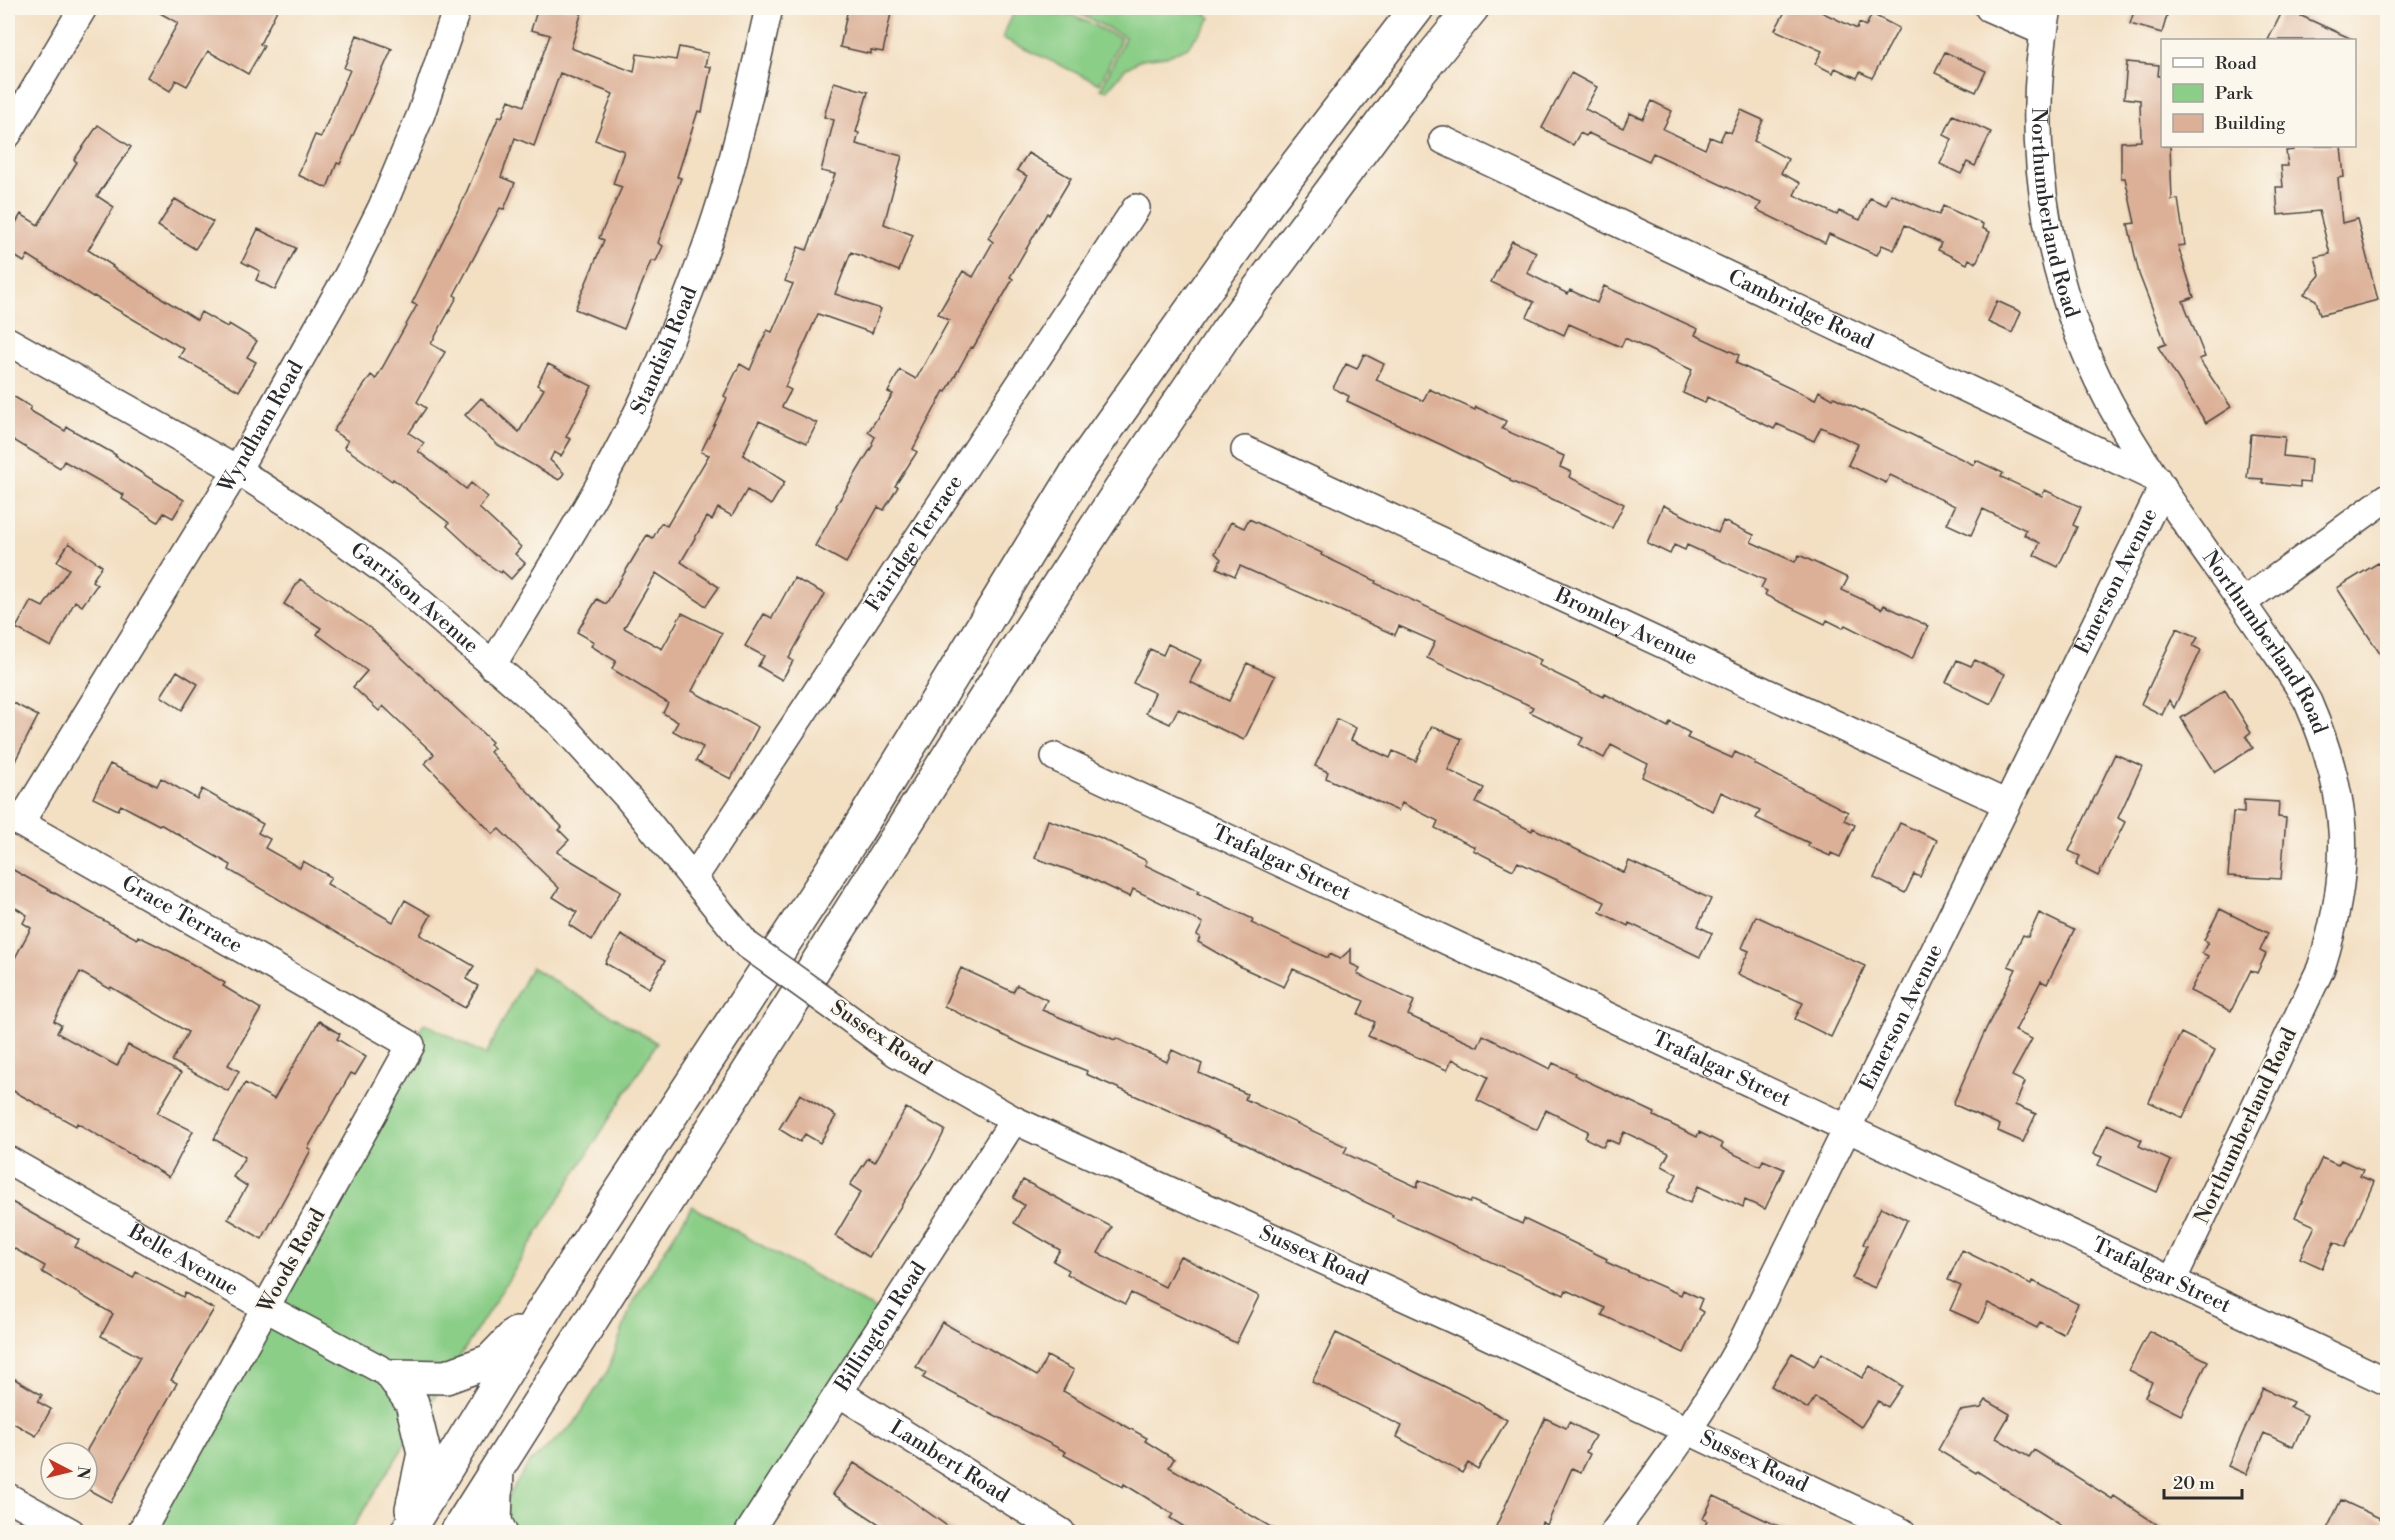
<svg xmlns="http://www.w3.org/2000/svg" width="2395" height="1540" viewBox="0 0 2395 1540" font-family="'Libre Bodoni',serif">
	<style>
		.green { fill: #8ace87; stroke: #5a7c59; stroke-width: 1.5 }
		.building { fill: #dcb097 }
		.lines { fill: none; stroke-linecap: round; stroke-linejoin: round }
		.minor-casing { stroke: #494642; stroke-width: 30 }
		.highway-casing { stroke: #494642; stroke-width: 36 }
		.minor { stroke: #fff; stroke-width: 27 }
		.highway { stroke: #fff; stroke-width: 33 }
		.minor-bridge-casing { stroke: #494642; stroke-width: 30; stroke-linecap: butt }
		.minor-bridge { stroke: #fff; stroke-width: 27 }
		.labels { text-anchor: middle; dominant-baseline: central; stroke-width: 4.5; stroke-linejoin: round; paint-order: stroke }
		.street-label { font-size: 21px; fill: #2b2b2b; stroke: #fbf7ec }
	</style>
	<rect width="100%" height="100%" fill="#fbf7ec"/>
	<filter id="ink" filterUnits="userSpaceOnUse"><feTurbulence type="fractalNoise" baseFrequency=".0167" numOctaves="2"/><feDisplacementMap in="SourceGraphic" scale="12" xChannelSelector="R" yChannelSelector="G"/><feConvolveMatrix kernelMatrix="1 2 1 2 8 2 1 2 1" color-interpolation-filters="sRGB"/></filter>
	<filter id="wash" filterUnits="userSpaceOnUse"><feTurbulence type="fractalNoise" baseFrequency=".008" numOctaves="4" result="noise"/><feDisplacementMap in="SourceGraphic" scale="24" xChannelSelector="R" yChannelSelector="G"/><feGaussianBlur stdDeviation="1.35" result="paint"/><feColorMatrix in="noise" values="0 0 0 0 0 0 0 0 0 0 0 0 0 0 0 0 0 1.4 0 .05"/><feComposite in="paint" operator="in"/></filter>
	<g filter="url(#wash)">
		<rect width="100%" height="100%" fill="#f3dfc2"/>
		<path class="green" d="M1016,8H1041L1057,15H1072L1121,38L1100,84L1002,38Z
			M1050,8H1195L1211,18L1188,47L1166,56L1142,59L1125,69L1107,91L1101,89L1125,37L1074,11H1058Z
			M531,967L657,1043L350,1532H141L424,1023L486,1055Z
			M692,1206L888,1317L749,1532H486L529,1463L574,1424L608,1370L633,1301Z"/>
		<g id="blocks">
			<path class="building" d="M151,8H278L260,44L264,46L248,74L208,51L187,86L176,80L170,91L147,77L178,23Z
				M538,8H583L571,48L634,72L637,54L676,60L679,47L708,53L705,66L711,67L702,112L698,111L677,177L681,178L658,243L663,246L656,261H651L624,329L575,309L604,240L599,238L622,187L613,184L624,151L595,140L613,94L560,73L534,146L515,138L501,177L515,183L504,209L500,208L454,295L457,297L431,344L445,352L417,402L426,408L409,433L424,443L418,451L466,489L471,483L488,497L479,508L521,547L515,554L525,563L511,579L502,571L501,573L488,564L447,526L449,523L393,479L392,481L344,447L348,441L333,431L371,375L376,379L417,305L412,303L463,200L499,116L502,117L509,100L524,106L550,35L531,30Z
				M848,8H892L883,52L871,50V54L840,47Z
				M1787,8H1813L1857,29L1859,23L1866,26L1872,14L1899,28L1872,78L1860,72L1857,78L1835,68L1833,73L1815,64L1822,51L1775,30Z
				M2135,8H2169L2162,33L2130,24Z
				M2284,8L2354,40H2268Z
				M357,35L392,49L340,164L337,163L327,188L298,175L315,135L321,137L350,70L344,68Z
				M1945,52L1986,71L1976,92L1935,73Z
				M2127,62L2159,65L2158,76L2163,77V146H2170L2172,200L2178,199L2185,245L2178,246L2194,297L2183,301L2205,357L2199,359L2231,407L2206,423L2158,347L2166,344L2139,274L2128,224L2135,223L2125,178H2121V142L2141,141L2140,100L2124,98Z
				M1571,73L1597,87L1585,109L1623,128L1630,113L1643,119L1652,101L1672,111L1663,129L1705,149L1710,137L1720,141L1725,130L1731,133L1741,110L1763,120L1754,141L1788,159L1781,173L1800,183L1794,195L1837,215L1839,211L1860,220L1870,198L1886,205L1891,194L1939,215L1943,206L1983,224L1982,228L1990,232L1976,263L1969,259L1967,264L1938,250L1941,243L1905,225L1894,250L1882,245L1877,255L1829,234L1825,243L1757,210L1761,203L1653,153L1649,161L1588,133L1586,136L1580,133L1573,145L1542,128Z
				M834,82L868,92L856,132L859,133L856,144L902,156L884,224L913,235L899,271L851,252L835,294L881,309L872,333L818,314L785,387L791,390L782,407L817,423L807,443L759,421L743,455L785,482L771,505L747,490L732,516L718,508L712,520L707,517L681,562L719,587L706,606L656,573L624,628L662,649L682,613L722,633L692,691L758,727L731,779L696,761L703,747L673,731L678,722L663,713L668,703L612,669L616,661L591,646L594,642L577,632L597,599L606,604L647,535L653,538L661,523L667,526L709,455L701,452L727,398L724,396L740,364L750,370L767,330L772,332L793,284L785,281L798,247L807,250L835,174L821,171L834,120L824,117Z
				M1953,115L1991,132L1975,166L1967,162L1961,174L1940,164L1952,139L1944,135Z
				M98,125L131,147L97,196L114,207L88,250L113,266L112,267L197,320L201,312L227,327L229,324L257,341L247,357L256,362L239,391L179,357L184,349L94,296L93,297L28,255L24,262L8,252V236L21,214L38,225L77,162L74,160Z
				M2294,146H2341L2344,177L2338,178L2342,223L2357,219L2378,300L2320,315L2316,300L2304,294L2320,275L2315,257L2330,254L2319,211L2278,215L2276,187H2283L2281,166H2288L2286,151L2294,150Z
				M1028,153L1071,178L1049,215L1047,213L1010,277L1013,279L973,348L971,347L946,392L944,391L913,449L917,452L895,486L898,487L884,510L878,507L846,563L815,546L837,507L836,506L873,445L872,443L875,437L868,432L893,394L888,392L900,370L916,379L949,320L938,314L963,271L973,277L993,242L988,238L1027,176L1017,170Z
				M175,199L213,222L195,249L158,226Z
				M258,229L296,248L275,290L256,280L260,271L242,262Z
				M1512,241L1536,252L1527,273L1568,294L1570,290L1597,303L1604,286L1698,329L1695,335L1739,355L1736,363L1815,400L1819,391L1833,399L1834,397L1974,465L1976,460L2003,473L2001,477L2042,496L2045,490L2081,507L2073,525L2077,527L2058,567L2034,555L2040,543L2024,535L2026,530L1983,509L1971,535L1947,524L1955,506L1890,475L1886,483L1848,465L1858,444L1821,427L1814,441L1777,424L1774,429L1707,397L1705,403L1683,393L1692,370L1625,338L1621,347L1569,324L1564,335L1527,317L1534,302L1491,282Z
				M1997,301L2021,312L2012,333L1988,322Z
				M1364,354L1384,364L1376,380L1423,401L1429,389L1475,410L1476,407L1506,421L1502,429L1564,456L1560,467L1571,472L1569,477L1624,504L1612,528L1548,497L1510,481V479L1444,446L1347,401L1349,396L1333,388L1346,364L1357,369Z
				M548,364L592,386L566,437L571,439L561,456L554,452L550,460L564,473L559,480L498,445L465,415L481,398L519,432L544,389L537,385Z
				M8,393L31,407L29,410L65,431L67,427L116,455L115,456L184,500L173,518L164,513L158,522L122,499L124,495L64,461L60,468L12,439L8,446Z
				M2251,434L2285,437L2283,456L2311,459L2309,483L2300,482V487L2262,483L2263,479L2247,478Z
				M1663,505L1718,533L1723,521L1754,535L1751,542L1795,562L1799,555L1848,578L1842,590L1882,609L1884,605L1928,626L1912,659L1845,625L1843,628L1827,620L1825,624L1765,595L1767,591L1761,588L1765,580L1687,545L1685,550L1674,545L1670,554L1647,543Z
				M1249,519L1322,553L1321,555L1376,581L1375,583L1541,660L1538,665L1603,697L1605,694L1668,727L1670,722L1690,733L1687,738L1732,758L1735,752L1755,762L1754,764L1848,812L1844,820L1855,825L1840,857L1831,853L1830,856L1808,846L1809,843L1756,818L1760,810L1721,792L1713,811L1642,777L1648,764L1611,745L1604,758L1579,745L1583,738L1530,712L1533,707L1427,658L1435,642L1399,626L1395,635L1240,566L1235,576L1217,568L1221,559L1215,553L1231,522L1244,528Z
				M69,543L102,566L92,581L97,585L82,606L75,601L51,647L16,628L31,601L43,607L69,569L57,561Z
				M2378,563L2388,578V666L2337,588Z
				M794,578L825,594L789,658L793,661L782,680L758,666L764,656L745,646L764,614L772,618Z
				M300,579L370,628L492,742L490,744L494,748L490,752L562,827L559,830L569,840L557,852L621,891L592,940L569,925L577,912L553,897L559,888L499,829L493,834L425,763L434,754L383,706L379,711L353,687L367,671L317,634L321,628L284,604Z
				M2177,628L2198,637L2193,646L2201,650L2174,708L2169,700L2162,715L2141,704Z
				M1168,644L1201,660L1190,682L1229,701L1247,663L1275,676L1244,740L1178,709L1170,724L1146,713L1155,693L1133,683L1150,649L1163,655Z
				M1957,660L1971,666L1975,660L2005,674L1991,704L1946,682Z
				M177,671L198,684L182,710L161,696Z
				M2225,690L2251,732L2246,736L2253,748L2215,772L2181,718Z
				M8,700L38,716L8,775Z
				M1337,719L1356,728L1351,740L1390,758L1393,751L1416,761L1432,726L1462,739L1448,770L1484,788L1476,803L1532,831L1533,828L1624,873L1629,861L1711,899L1698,926L1712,933L1700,957L1629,923L1628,926L1600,912L1605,902L1518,862L1513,870L1473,850L1475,847L1435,828L1438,821L1402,803L1398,811L1326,778L1328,772L1315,766Z
				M2115,754L2142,766L2118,818L2125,822L2098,876L2076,865L2080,856L2069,851Z
				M110,764L157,786L161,778L197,799L202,789L263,824L258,833L270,839L265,848L300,868L303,861L331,877L327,884L393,922L405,900L431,915L420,935L474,966L466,979L478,986L465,1008L229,870L231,865L160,824L159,825L121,805L118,810L93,798Z
				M2244,800L2279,802L2278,817L2286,818L2281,879L2228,876L2233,812L2244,813Z
				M1048,820L1099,837L1147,861L1145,865L1199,891L1197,893L1253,919L1251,923L1328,958L1330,954L1340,959L1351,949V964L1360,968L1357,974L1414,1001L1408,1015L1478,1047L1483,1035L1550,1069L1553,1063L1575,1073L1574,1075L1655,1113L1654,1116L1697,1137L1699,1132L1723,1144L1721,1148L1760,1166L1763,1160L1784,1169L1765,1209L1745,1200L1743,1207L1698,1186L1690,1203L1668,1192L1677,1174L1662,1166L1669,1153L1624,1132L1618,1144L1607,1139L1603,1147L1585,1138L1588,1131L1546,1110L1537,1130L1477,1100L1488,1077L1452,1059L1447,1070L1368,1036L1375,1022L1358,1014L1364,1001L1293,969L1284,987L1243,968L1198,942L1200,937L1197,935L1203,923L1133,889L1130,897L1088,877L1035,858Z
				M1900,823L1937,840L1920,877L1914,874L1905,893L1874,878Z
				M8,867L137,939L138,936L173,953L225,983L223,986L261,1009L228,1065L239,1071L228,1091L172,1061L188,1032L111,987L110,989L80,972L54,1021L61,1025L57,1033L117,1066L128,1045L181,1073L157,1113L193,1131L169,1177L77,1123L76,1126L8,1088V971L31,928L23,923L27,915L8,903Z
				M2220,909L2268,933L2260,951L2266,954L2257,973L2251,970L2231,1011L2190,991L2208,956L2202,953L2208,942L2204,940Z
				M2039,913L2074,930L2047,984L2041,981L2015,1031L2032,1039L2012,1076L2025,1082L2015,1105L2036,1114L2023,1142L1998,1131L2000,1125L1953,1104L1985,1031L2016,969L2008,966L2023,935L2028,937Z
				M1756,916L1865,966L1831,1037L1795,1019L1803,1003L1738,974L1749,951L1742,948Z
				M621,935L665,961L649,988L605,963Z
				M961,968L1013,992L1017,985L1047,1000L1042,1010L1115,1040L1116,1038L1167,1062L1172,1050L1202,1064L1199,1073L1247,1094L1245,1099L1347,1147L1344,1153L1417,1187L1419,1180L1470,1202L1471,1200L1522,1224L1524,1219L1607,1259L1606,1262L1681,1295L1683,1290L1702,1299L1698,1309L1703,1312L1684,1353L1602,1315L1605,1308L1566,1290L1564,1295L1392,1217L1393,1215L1329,1185L1290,1168L1249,1146L1086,1074L1087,1071L1025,1046L944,1006Z
				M319,1021L340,1034L337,1039L366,1057L355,1075L351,1073L308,1148L311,1150L262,1239L228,1219L247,1186L233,1177L245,1157L214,1139L245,1083L274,1099Z
				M2181,1033L2215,1050L2183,1118L2149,1102Z
				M800,1094L836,1116L820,1143L805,1134L800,1142L779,1129Z
				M906,1108L945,1130L931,1158L869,1257L835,1236L861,1192L850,1185L868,1158L875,1162Z
				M2107,1124L2142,1140L2139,1146L2171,1161L2157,1192L2098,1165L2102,1157L2094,1154Z
				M2322,1158L2338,1165L2341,1160L2363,1170L2360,1176L2374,1182L2345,1247L2334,1242L2322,1268L2300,1258L2315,1226L2295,1217Z
				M1023,1180L1112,1227L1098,1253L1165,1287L1180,1256L1259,1296L1236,1343L1131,1293L1125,1304L1067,1274L1069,1270L1053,1261L1060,1250L1014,1223L1024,1205L1013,1198Z
				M8,1200L79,1240L75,1247L133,1278L136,1272L183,1297L185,1293L214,1309L171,1380L177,1383L111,1502L87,1489V1450L140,1357L101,1336L113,1314L42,1272L45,1266L8,1245Z
				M1881,1207L1907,1220L1875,1288L1852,1278L1867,1246L1863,1244Z
				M1962,1250L2031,1284L2033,1281L2078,1304L2063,1334L2040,1322L2037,1328L1988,1303L1979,1323L1950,1310L1961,1286L1948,1280Z
				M942,1322L1037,1376L1047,1356L1074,1370L1063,1391L1147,1438L1145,1441L1174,1459L1169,1467L1281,1533H1194L1170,1518L1173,1514L1124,1484L1123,1487L1064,1455L1066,1452L923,1378L926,1373L916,1367Z
				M2149,1331L2208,1361L2181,1415L2145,1397L2152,1382L2129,1370Z
				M1336,1333L1478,1403L1507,1420L1478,1469L1468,1463L1462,1473L1397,1437L1402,1426L1312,1382Z
				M1792,1353L1814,1366L1822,1353L1862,1378L1870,1366L1902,1386L1888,1407L1878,1401L1861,1427L1815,1397L1808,1409L1771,1386Z
				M8,1375L42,1395L38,1402L51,1409L36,1436L8,1420Z
				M2263,1388L2293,1402L2290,1407L2307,1415L2293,1447L2264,1433L2246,1474L2228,1466Z
				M1986,1400L2010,1414L1996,1438L2029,1457L2034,1450L2112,1499L2114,1496L2170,1533H2073L1977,1471L1976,1473L1938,1450L1960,1411L1981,1408Z
				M1545,1418L1566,1428L1569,1422L1595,1436L1586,1452L1590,1454L1581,1472L1572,1468L1547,1525L1542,1522L1538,1533H1493Z
				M854,1463L901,1493L957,1533H893L833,1494Z
				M1714,1496L1793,1533H1702L1707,1521L1703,1519Z
				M2341,1500L2388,1522V1533H2325Z"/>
		</g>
	</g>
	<g filter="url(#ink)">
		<use href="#blocks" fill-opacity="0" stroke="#494642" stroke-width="1.5"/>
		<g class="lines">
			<g class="minor-casing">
				<g id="minor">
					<path d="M1989,8L2044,32"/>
					<path id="s1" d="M2048,8C2021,148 2049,300 2121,423C2162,493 2212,559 2258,626C2275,651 2293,675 2308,702C2350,799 2353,866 2321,968L2172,1281"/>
					<path d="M8,134L83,8"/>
					<path id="s2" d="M1443,140L2157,479"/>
					<path id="s3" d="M8,341L237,470L311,518L386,572L560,723L629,799L746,944"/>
					<path id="s4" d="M1245,450L2007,804"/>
					<path d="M2242,603L2388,497"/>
					<path id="s5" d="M492,666C546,573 607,482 651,384C677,325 702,264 721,202C740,138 754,73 769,8"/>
					<path id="s6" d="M1055,757L2388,1382"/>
					<path id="s7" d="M8,816L411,1045L141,1532"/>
					<path id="s8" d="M20,823L237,470L348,275L382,207L421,114L457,8"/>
					<path id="s9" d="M693,879L1136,208"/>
					<path id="s10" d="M834,1007L896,1053L1014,1120L1461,1323L1902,1532"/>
					<path id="s11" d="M8,1160L266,1308L393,1376"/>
					<path id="s12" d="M839,1393L1061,1532"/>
					<path d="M8,1497L71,1532"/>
					<path id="s13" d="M749,1532L1014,1120"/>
					<path id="s14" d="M1614,1532C1660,1470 1705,1410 1742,1342L2163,487"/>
				</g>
			</g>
			<g class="highway-casing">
				<path id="highway" d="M393,1376L446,1377L490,1361L516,1334
					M393,1376L412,1403L424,1453L412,1509
					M497,1469L495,1522L500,1532
					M407,1532L551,1298L856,833L1082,464L1268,202L1417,8
					M457,1532L1000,675L1132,472L1226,333L1419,73L1472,8"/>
			</g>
			<use href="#minor" class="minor"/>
			<use href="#highway" class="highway"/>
			<g class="minor-bridge-casing">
				<path id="minor-bridge" d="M746,944L834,1007"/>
			</g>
			<use href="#minor-bridge" class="minor-bridge"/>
		</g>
	</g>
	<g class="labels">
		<g class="street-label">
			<text stroke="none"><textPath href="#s1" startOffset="207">Northumberland Road</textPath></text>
			<text stroke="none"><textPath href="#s2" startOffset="396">Cambridge Road</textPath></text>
			<text stroke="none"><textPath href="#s5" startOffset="360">Standish Road</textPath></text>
			<text stroke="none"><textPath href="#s8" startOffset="464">Wyndham Road</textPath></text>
			<text stroke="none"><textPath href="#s9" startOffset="402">Fairidge Terrace</textPath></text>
			<text stroke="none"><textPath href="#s14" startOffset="1077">Emerson Avenue</textPath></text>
			<text stroke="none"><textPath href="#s3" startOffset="482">Garrison Avenue</textPath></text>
			<text stroke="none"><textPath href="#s4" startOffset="420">Bromley Avenue</textPath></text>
			<text stroke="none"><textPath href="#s1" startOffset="693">Northumberland Road</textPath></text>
			<text stroke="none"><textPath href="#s6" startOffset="250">Trafalgar Street</textPath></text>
			<text stroke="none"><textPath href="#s7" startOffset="200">Grace Terrace</textPath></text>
			<text stroke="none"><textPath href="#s14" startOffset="591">Emerson Avenue</textPath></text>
			<text transform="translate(881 1038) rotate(34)">Sussex Road</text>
			<text stroke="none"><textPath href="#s6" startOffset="736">Trafalgar Street</textPath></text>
			<text transform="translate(2246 1126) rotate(-65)">Northumberland Road</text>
			<text stroke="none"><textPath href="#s10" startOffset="542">Sussex Road</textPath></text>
			<text stroke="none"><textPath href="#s11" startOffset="202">Belle Avenue</textPath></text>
			<text transform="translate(292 1261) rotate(-61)">Woods Road</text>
			<text stroke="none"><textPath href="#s6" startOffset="1222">Trafalgar Street</textPath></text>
			<text stroke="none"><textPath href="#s13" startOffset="244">Billington Road</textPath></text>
			<text stroke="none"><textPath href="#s10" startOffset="1028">Sussex Road</textPath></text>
			<text stroke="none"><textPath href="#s12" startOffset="130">Lambert Road</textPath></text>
		</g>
	</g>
	<rect width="2395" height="1540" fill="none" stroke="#fbf7ec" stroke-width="30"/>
	<rect x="2161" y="39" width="195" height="108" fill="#fbf7ec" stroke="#a8a59f" stroke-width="1.5"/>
	<rect x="2173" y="58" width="30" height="9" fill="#ffffff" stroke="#a8a59f" stroke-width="1.5"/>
	<text x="2215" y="69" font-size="18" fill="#2b2b2b">Road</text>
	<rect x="2173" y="84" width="30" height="18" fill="#8ace87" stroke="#a8a59f" stroke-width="1.5"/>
	<text x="2215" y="99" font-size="18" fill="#2b2b2b">Park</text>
	<rect x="2173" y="114" width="30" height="18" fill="#dcb097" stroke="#a8a59f" stroke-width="1.5"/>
	<text x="2215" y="129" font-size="18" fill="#2b2b2b">Building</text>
	<g transform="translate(69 1471) rotate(97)"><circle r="28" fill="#fbf7ec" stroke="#a8a59f" stroke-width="1.5"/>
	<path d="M0-4.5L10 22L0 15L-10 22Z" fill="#c8321e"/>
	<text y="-9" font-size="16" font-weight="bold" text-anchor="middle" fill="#2b2b2b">N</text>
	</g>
	<path d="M2164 1489v9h78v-9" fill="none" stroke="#2b2b2b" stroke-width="3"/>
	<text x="2173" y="1489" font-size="18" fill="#2b2b2b" stroke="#fbf7ec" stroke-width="4.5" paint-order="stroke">20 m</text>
</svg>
